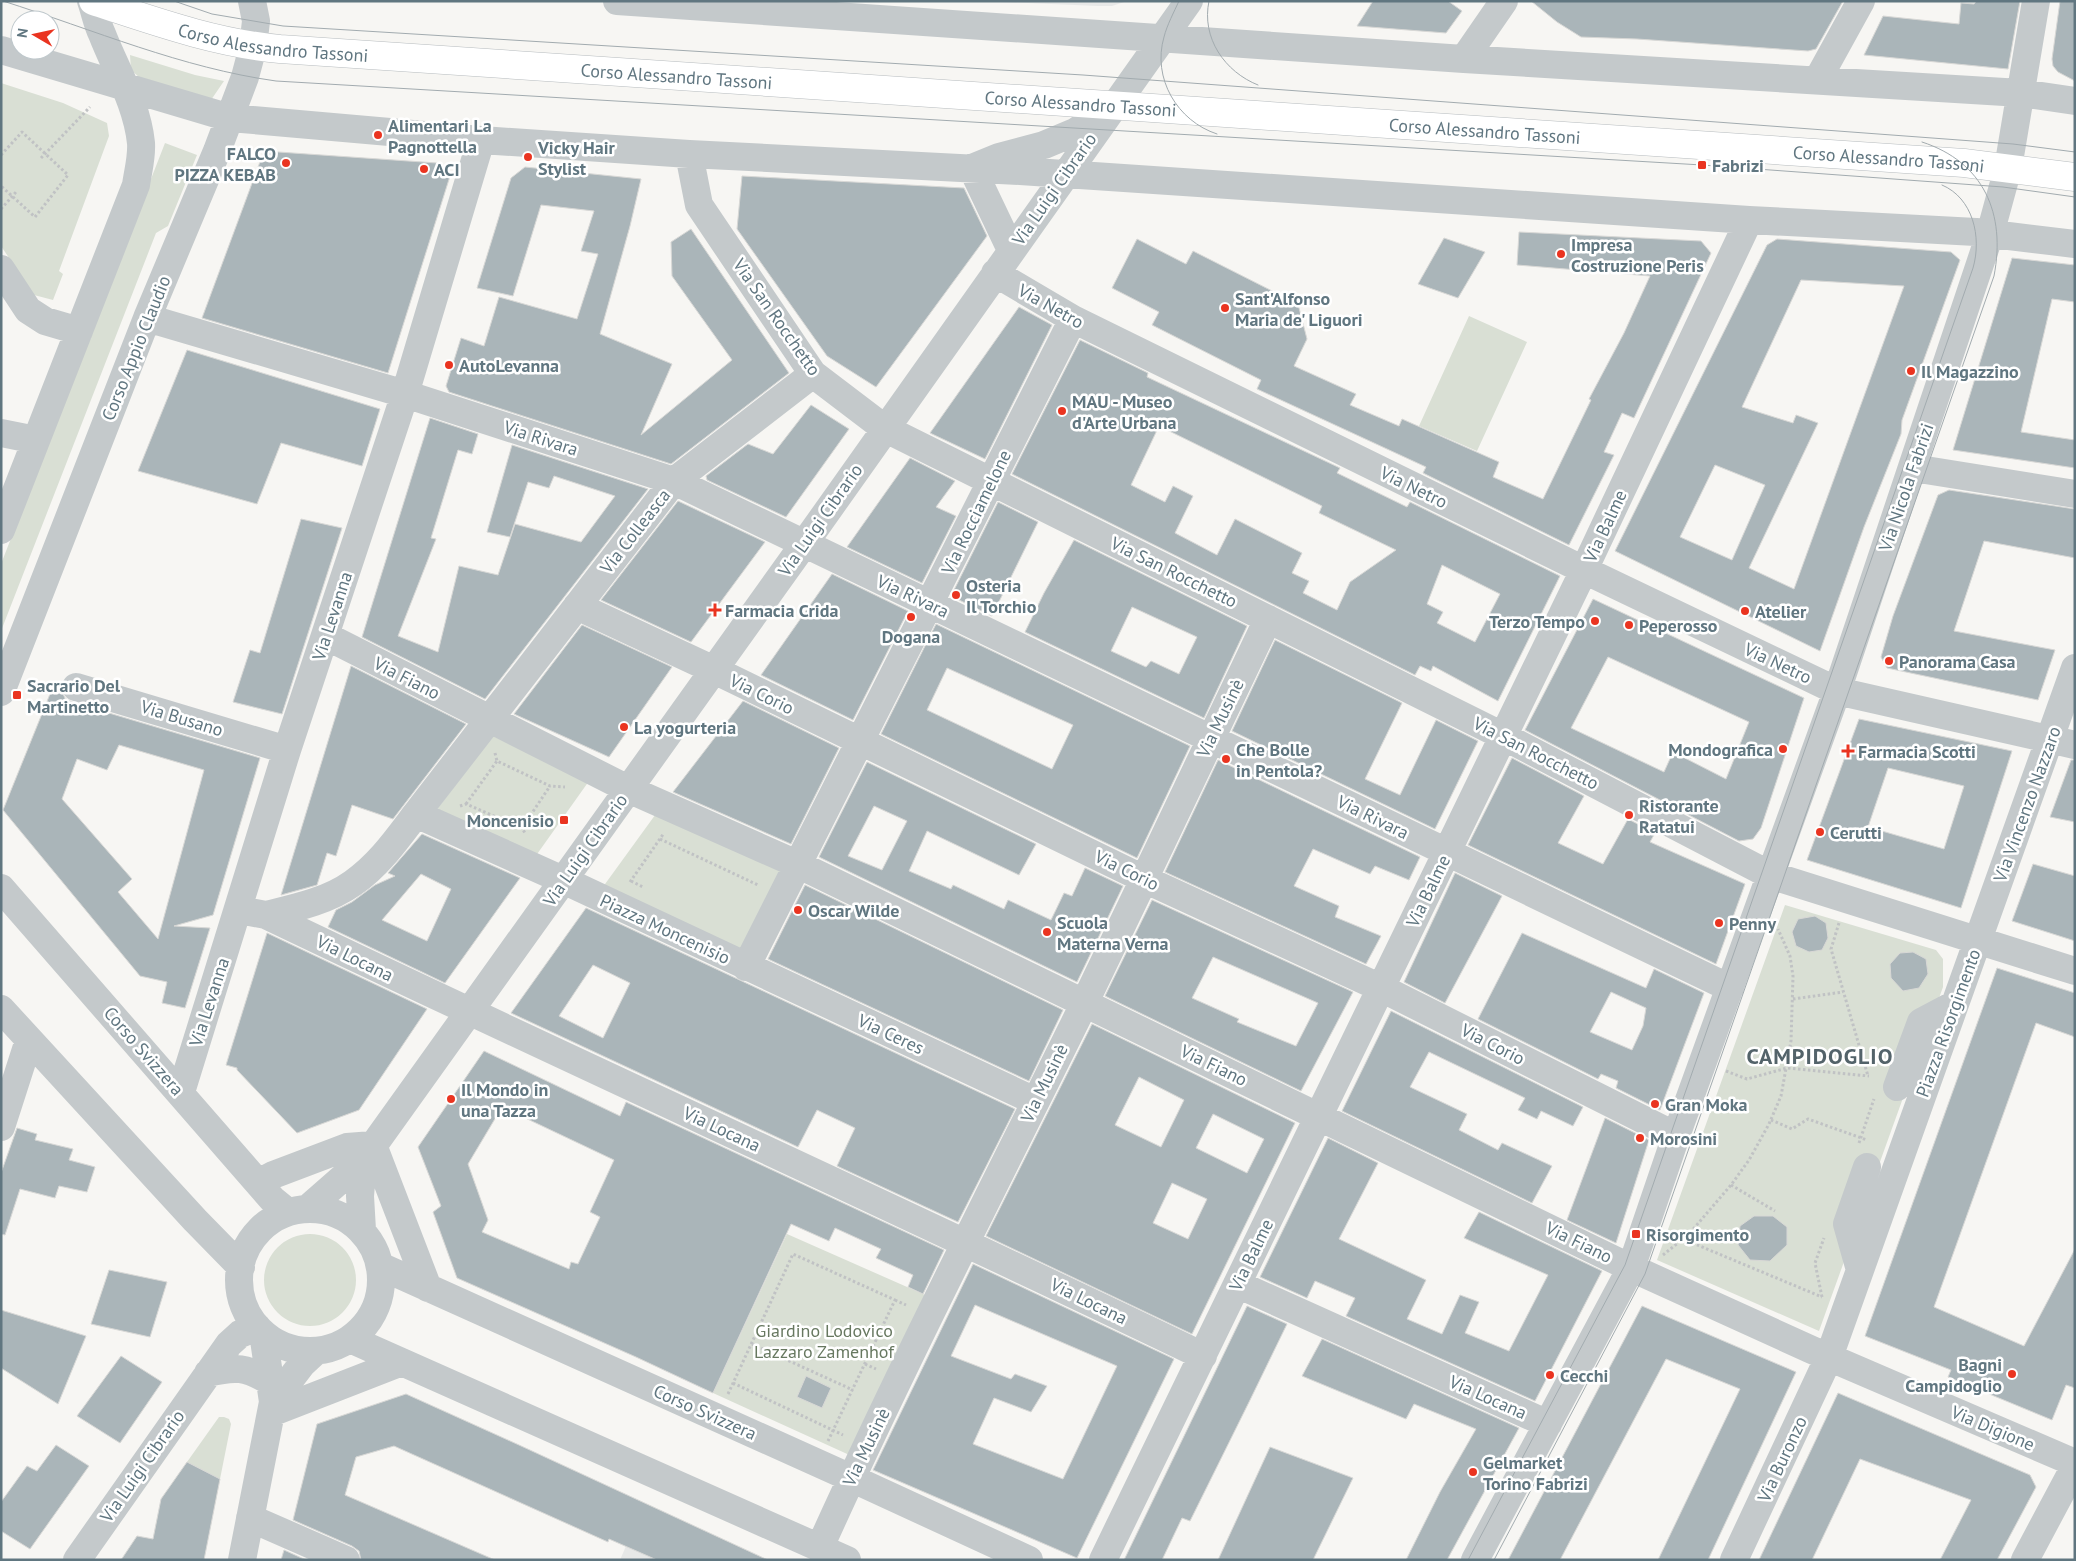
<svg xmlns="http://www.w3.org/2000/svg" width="2076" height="1561" viewBox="0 0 2076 1561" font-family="'PT Sans',sans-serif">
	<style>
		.built { fill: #e7e8e7 }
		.green { fill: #d9dfd4 }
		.building { fill: #aab5b9; stroke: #d8d8d6; fill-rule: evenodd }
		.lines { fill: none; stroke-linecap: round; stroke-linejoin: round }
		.major-casing { stroke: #b7bcbf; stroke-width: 29 }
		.path { stroke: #c0c2c4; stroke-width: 3; stroke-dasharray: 2.5 2.5; stroke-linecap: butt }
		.minor { stroke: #c4c9cb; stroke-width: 28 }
		.major { stroke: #fff; stroke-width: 28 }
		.tram { stroke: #a2abaf; stroke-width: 1 }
		.poi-dot { fill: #ea3420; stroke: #fff; stroke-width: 2 }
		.labels { text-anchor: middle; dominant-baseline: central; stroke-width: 5; stroke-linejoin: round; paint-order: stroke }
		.street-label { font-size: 18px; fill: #607680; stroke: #fff }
		.poi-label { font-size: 18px; font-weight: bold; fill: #607680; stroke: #fff; text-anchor: start }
		.park-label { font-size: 18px; fill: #677860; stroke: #fff }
		.district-label { font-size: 22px; font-weight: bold; letter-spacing: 1px; fill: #53636a; stroke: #fff }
	</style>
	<rect width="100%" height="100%" fill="#f7f6f3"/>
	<path class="built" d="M977,1H1127L1112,6H1098Z
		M626,1546L657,1560H620Z"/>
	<path class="green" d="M130,55L195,75L224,81L211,100L148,85L131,70Z
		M1,83L63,103L107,123L109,136L59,271L63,274L53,300L34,295L1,246Z
		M165,143L197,155L168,226L156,233L1,631V564Z
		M1469,316L1527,342L1477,451L1419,426Z
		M493,736L589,781L535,857L434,813Z
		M658,811L785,869L740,958L600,891Z
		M1785,905L1936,950L1943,959V987L1819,1331L1657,1260Z
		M264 1280a46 46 0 1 1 92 0a46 46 0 1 1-92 0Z
		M787,1234L932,1298L856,1458L713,1393Z
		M219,1417H224L229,1419L231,1424L220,1479L187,1462Z"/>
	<path class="building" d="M1373,1H1448L1462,11L1446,33L1357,26Z
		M1531,1H1843L1816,49L1808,51L1637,39L1581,37L1557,22Z
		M1977,1H2020L2008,69L1864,55L1883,16L1959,24L1961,3L1974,4Z
		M2060,1H2075V81L2058,72L2053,66L2052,59Z
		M264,151L437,163L451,173L388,373L202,318Z
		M525,167L641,179L630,226L600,334L672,364L641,435L732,360L672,276L671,242L691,229L789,373L671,464L449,392L446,386L461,338L484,346L499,297L577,319L588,285L598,254L581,251L594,211L541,205L513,296L477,288L511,178Z
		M742,176L964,188L987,236L876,387L827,356L737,229Z
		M1519,232L1701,241L1711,253L1634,418L1622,413L1604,452L1614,455L1569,545L1423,473L1426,467L1257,389L1261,380L1152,325L1159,312L1112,288L1137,239L1186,264L1193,251L1298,304L1307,339L1294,366L1356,394L1350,405L1399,426L1402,419L1499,462L1493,477L1543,499L1591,400L1589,399L1624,333L1650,276L1517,265Z
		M1444,238L1485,252L1458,298L1418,284Z
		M1777,239L1951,252L1960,260L1902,420L1901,434L1864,527L1820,651L1615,551L1767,245ZM1801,280L1904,286L1794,589L1749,568L1818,423L1796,415L1793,423L1742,407ZM1715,465L1765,485L1732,560L1680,537Z
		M2012,258L2075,265V302L2052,299L2021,432L2075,440V468L1953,450Z
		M1019,307L1052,325L985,459L930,433Z
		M1080,340L1148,373L1147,377L1340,468L1337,473L1407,507L1410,502L1560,576L1498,701L1433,666L1431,671L1420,666L1415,675L1012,474ZM1159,426L1322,506L1319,513L1396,550L1350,582L1337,610L1303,593L1309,581L1292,573L1302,553L1235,519L1217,555L1175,533L1193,496L1173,486L1165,502L1131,485ZM1442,565L1500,594L1475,642L1437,623L1443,612L1427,604Z
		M187,350L380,409L362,466L281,443L257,504L138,471Z
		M811,405L849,429L786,517L707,480L706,476L748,444L773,454Z
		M430,418L478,434L472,454L458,450L431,538L436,539L398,636L438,652L459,566L498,575L515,524L581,542L615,496L554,476L549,488L528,482L510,537L487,532L512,445L648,489L485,699L362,637Z
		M910,458L955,481L936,507L956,516L922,583L847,547Z
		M1949,490L2075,509V558L1984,541L1954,631L2055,650L2038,700L1887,668L1881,657L1893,616L1938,495Z
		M678,501L765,542L691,642L601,600Z
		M998,502L1038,522L992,616L951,596Z
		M301,519L342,528L282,714L233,702L250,650L260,653Z
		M1074,540L1247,626L1204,718L1025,632L1044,593ZM1132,607L1197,637L1179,674L1151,661L1146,667L1111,651Z
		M832,574L908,611L853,720L761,675Z
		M1593,599L1804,698L1761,828L1753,839L1739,841L1525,730ZM1608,657L1749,722L1726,779L1673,752L1664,772L1571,728Z
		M936,624L1190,746L1137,858L881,734ZM947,668L1073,725L1052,769L927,710Z
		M582,625L672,667L609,757L514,714Z
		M1275,640L1402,703L1365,779L1400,795L1436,720L1478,741L1435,829L1232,731Z
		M351,666L466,724L393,819L352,805L336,856L327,853L317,885L281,895Z
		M52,689L62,692L65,698L72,702L260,758L213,915L174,926L210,928L185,1008L162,1003L167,982L140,976L3,810ZM119,745L204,770L158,939L118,892L132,879L62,799L77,759L107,770Z
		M743,701L839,748L791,844L673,792Z
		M1859,719L2012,751L1961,908L1807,860ZM1888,768L1964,786L1944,849L1868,827Z
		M1512,758L1584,796L1558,843L1603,864L1628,819L1655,833L1650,842L1745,884L1716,964L1468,845Z
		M1218,760L1420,857L1409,880L1375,866L1370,874L1313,849L1294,886L1339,906L1335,917L1381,936L1366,964L1165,872Z
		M2071,760H2075V822L2050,817Z
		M867,762L1036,844L1019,875L927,831L909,871L951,889L953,885L1004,909L1008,900L1051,920L1064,893L1072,896L1085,868L1123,886L1077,982L819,857ZM874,806L907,821L882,870L848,856Z
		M422,834L520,878L445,983L328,927L336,910L352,902L375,885L395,876L388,873ZM421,874L451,889L427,941L382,920Z
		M2033,864L2075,876V941L2012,921Z
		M1455,873L1502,896L1445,1003L1404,982Z
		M805,885L1063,1010L1029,1081L768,959Z
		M1152,900L1353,992L1301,1091L1105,996ZM1213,957L1318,1003L1296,1046L1237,1022L1239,1019L1192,998Z
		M586,908L1015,1109L958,1222L837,1166L855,1128L817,1110L798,1147L511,1013ZM593,965L630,983L603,1038L559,1016Z
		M1815,916L1826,923L1828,938L1822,950L1809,952L1796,946L1792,932L1798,919Z
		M267,933L427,1009L359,1110L297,1133L237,1070V1068L226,1065Z
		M1522,933L1646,988L1654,969L1704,993L1660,1110L1616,1088L1618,1081L1601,1074L1598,1079L1478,1019ZM1611,992L1646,1008L1643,1026L1632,1050L1590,1032Z
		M1913,952L1926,959L1928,974L1919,988L1903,991L1891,978L1890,964L1900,953Z
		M1997,968L2075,993V1037L2036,1023L1934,1307L2024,1346L2075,1249V1388L2066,1385L2052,1420L1948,1377L1951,1370L1865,1336Z
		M1391,1011L1583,1107L1573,1126L1541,1111L1537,1119L1518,1110L1525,1098L1429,1052L1410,1087L1467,1114L1459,1130L1498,1150L1502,1143L1552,1166L1532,1203L1342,1111Z
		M1092,1024L1295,1123L1192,1334L986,1236ZM1139,1077L1184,1100L1161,1147L1115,1125ZM1213,1114L1264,1139L1247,1173L1196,1148ZM1172,1183L1207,1199L1188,1239L1153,1223Z
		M484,1051L620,1116L626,1102L944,1250L923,1294L908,1287L913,1275L876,1258L881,1249L835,1228L829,1241L791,1224L713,1393L636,1357L457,1278L433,1212L441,1206L418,1147ZM502,1107L614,1160L590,1212L600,1217L578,1264L571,1262L569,1269L482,1232L488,1220L468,1164Z
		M1605,1118L1649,1140L1616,1243L1567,1220Z
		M17,1128L37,1134L35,1140L73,1149L69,1160L95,1167L87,1192L59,1186L55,1198L20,1189L5,1235L1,1234V1173Z
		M1328,1138L1378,1163L1339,1239L1426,1280L1407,1319L1442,1334L1460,1295L1479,1302L1465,1333L1509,1351L1548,1275L1464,1238L1479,1212L1602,1271L1535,1401L1346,1316L1355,1298L1315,1281L1307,1298L1260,1277Z
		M1754,1216H1773L1787,1227V1245L1770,1261L1750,1260L1738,1245L1740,1226Z
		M973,1264L1174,1359L1077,1558L873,1470ZM975,1305L1117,1366L1063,1479L973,1444L994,1398L1031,1412L1047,1386L1015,1374L1011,1379L951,1356Z
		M109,1270L167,1282L150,1337L91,1324Z
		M1247,1306L1287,1324L1251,1398L1194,1513L1190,1521L1182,1518L1162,1560H1124Z
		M1642,1306L1796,1372L1708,1560H1658L1740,1389L1666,1359L1560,1560H1508Z
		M1,1310L86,1336L58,1404L1,1368Z
		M1322,1339L1519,1428L1447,1560H1406L1440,1492L1476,1429L1414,1404L1406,1419L1302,1376Z
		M121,1356L162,1382L120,1443L77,1416Z
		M806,1376L831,1388L822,1408L797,1397Z
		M1838,1393L2030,1475L2036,1487L1997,1560H1940L1971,1500L1860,1459L1812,1560H1759Z
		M406,1394L519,1445L768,1560H657L609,1539L608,1542L394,1446L356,1457L345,1495L495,1560H361L359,1551L352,1546L293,1520L317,1424Z
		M56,1445L89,1466L30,1549L1,1531V1502L27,1466L37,1471Z
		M1270,1447L1353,1478L1313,1560H1218Z
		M187,1462L220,1479L204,1560H121L137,1536L153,1539L161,1499Z
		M284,1550L306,1560H281Z"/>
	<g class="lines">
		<g class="major-casing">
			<g id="major">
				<path id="s1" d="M93,1C154,21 215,43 280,49L1964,163L2075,177"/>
			</g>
		</g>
		<path class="path" d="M1,155L22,132L68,175L35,217L1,186
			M41,158L90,107
			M1,209L16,192
			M495,753L497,761L550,786L565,787
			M466,804L497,761
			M460,806L466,804L522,828L525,833
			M522,828L550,786
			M660,839L758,885
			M631,881L643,887
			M630,882L664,833
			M1839,923L1831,949L1868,1076
			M1793,999L1843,992
			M1726,1071L1747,1079L1787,1068L1869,1076
			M1771,1120L1792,1129L1808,1119L1867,1140
			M1859,1143L1874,1099
			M1731,1185L1775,1211
			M1683,1239L1822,1297
			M1663,1255L1689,1234L1731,1185L1749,1160L1769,1124L1781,1096L1791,1041L1793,976L1790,956L1778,929
			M1822,1297L1815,1263L1824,1238
			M895,1300L906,1305
			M752,1344L853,1390
			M865,1364L876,1369
			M733,1383L843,1435
			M728,1394L793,1254L895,1300L828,1441"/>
		<path class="minor" d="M617,1L1464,59L2021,93L2075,101
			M1,50L230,118L481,140L689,154L1020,171L1749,220L1976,232L2075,244
			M1464,59L1504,1
			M1818,79L1861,1
			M689,154L699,205L813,374L884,428L1503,736L1770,875L2075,971
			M1011,250L972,168L999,157L1044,145L1075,132L1100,115
			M1,269L28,310L45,321L79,331
			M995,273L1073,319L1584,570L1837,691L2075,745
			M147,318L405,394L674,481L1730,988
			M813,374L674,481L416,814L563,880L1035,1101
			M1,433L36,440
			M1913,468L2075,494
			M1,530L136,185C138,171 142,157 141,143C137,104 116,70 102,34C97,24 95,12 91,1
			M577,606L712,669L1144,879L1381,988L1676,1136
			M326,636L628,789L797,864L1625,1265L1812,1350L2075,1463
			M76,687L287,750
			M1,692L147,318L217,151L245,77L253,47L256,21L252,1
			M1,888L272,1199L288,1212
			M239,910L266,915C577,1064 892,1206 1203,1356
			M266,915C295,908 328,901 353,883C379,865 397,839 416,814
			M746,967L1073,319
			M1,1009L195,1220L241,1267
			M1897,1087L1921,1022L1955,1004
			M181,1092L287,750L405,394L481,140
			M1,1127L29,1040
			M373,1145L428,1288
			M258,1183L273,1175L347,1147L373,1145
			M307,1209L363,1160L804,544L1189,1
			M239 1280a71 71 0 1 1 142 0a71 71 0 1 1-142 0Z
			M362,1230L360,1196L363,1160
			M380,1266L851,1478L1029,1560
			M1860,1270L1847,1224L1867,1167
			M1237,1284L1548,1424
			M350,1339L847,1560
			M208,1373C236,1366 246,1367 271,1382
			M273,1402L302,1364L316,1351
			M271,1413L402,1362
			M250,1518L346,1560
			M820,1547C903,1363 996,1183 1085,1002C1147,875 1207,746 1268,619
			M77,1560L229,1344L240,1334L257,1327
			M242,1560L273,1402L263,1333
			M1103,1560L1584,570L1749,220
			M1475,1560L1631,1268L1676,1136L1837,691L1990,234L2008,168L2036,1
			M1734,1560L1829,1357L2075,668
			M2025,1560L2075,1466"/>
		<use href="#major" class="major"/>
		<path class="tram" d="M3,1C94,30 182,68 276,81L1702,165L2003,187L2075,197
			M174,1L212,14L283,26L1083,75L2013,144L2075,152
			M1179,1C1174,12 1167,25 1164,37C1152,78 1177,121 1217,134
			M1209,1C1201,38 1225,72 1258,85
			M1468,1560L1625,1265L1973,268C1982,237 1973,198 1942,185
			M1494,1560L1645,1274L1994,276C2006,214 1984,162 1922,142"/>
	</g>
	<g class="poi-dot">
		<circle cx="378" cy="135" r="5"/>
		<circle cx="528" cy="157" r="5"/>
		<circle cx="286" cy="163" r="5"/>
		<rect x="1697" y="160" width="10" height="10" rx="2.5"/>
		<circle cx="424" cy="169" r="5"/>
		<circle cx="1561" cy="254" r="5"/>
		<circle cx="1225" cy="308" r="5"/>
		<circle cx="449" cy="365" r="5"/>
		<circle cx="1911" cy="371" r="5"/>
		<circle cx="1062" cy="411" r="5"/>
		<circle cx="956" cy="595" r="5"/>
		<path d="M712.5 602.5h5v5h5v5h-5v5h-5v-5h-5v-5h5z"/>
		<circle cx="1745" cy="611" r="5"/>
		<circle cx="911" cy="617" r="5"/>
		<circle cx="1595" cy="621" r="5"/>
		<circle cx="1629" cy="625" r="5"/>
		<circle cx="1889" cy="661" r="5"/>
		<rect x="12" y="690" width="10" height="10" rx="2.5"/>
		<circle cx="624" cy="727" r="5"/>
		<circle cx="1783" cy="749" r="5"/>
		<path d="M1845.5 743.5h5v5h5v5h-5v5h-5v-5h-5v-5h5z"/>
		<circle cx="1226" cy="759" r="5"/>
		<circle cx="1629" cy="815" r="5"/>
		<rect x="559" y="815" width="10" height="10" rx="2.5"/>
		<circle cx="1820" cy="832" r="5"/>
		<circle cx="798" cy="910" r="5"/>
		<circle cx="1719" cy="923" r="5"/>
		<circle cx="1047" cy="932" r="5"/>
		<circle cx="451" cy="1099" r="5"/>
		<circle cx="1655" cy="1104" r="5"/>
		<circle cx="1640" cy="1138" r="5"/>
		<rect x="1631" y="1229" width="10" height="10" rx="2.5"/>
		<circle cx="2012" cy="1374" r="5"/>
		<circle cx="1550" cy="1375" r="5"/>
		<circle cx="1473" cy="1472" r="5"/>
	</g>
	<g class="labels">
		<g class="street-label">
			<text stroke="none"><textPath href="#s1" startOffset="186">Corso Alessandro Tassoni</textPath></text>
			<text stroke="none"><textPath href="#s1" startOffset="591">Corso Alessandro Tassoni</textPath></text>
			<text stroke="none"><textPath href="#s1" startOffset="996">Corso Alessandro Tassoni</textPath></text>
			<text stroke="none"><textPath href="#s1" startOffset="1401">Corso Alessandro Tassoni</textPath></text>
			<text stroke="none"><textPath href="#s1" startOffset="1806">Corso Alessandro Tassoni</textPath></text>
			<text transform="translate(1054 189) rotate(-55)">Via Luigi Cibrario</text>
			<text transform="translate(1051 306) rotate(29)">Via Netro</text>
			<text transform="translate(777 317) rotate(55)">Via San Rocchetto</text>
			<text transform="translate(136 348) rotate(-68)">Corso Appio Claudio</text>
			<text transform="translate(541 438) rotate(18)">Via Rivara</text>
			<text transform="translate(1414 487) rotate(26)">Via Netro</text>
			<text transform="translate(1906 487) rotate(-71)">Via Nicola Fabrizi</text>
			<text transform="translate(976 512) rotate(-64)">Via Rocciamelone</text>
			<text transform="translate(820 520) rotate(-55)">Via Luigi Cibrario</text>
			<text transform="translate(1605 526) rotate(-65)">Via Balme</text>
			<text transform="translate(635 531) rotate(-52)">Via Colleasca</text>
			<text transform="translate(1174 572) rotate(26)">Via San Rocchetto</text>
			<text transform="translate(913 596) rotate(25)">Via Rivara</text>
			<text transform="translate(332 616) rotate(-72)">Via Levanna</text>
			<text transform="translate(1778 663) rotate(25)">Via Netro</text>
			<text transform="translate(407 678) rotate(27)">Via Fiano</text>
			<text transform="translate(762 694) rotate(26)">Via Corio</text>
			<text transform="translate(182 718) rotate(17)">Via Busano</text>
			<text transform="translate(1220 718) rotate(-64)">Via Musinè</text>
			<text transform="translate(1536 753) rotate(27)">Via San Rocchetto</text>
			<text transform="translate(2027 804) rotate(-70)">Via Vincenzo Nazzaro</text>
			<text transform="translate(1373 817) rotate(26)">Via Rivara</text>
			<text transform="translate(585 850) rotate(-55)">Via Luigi Cibrario</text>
			<text transform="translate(1127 870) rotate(26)">Via Corio</text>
			<text transform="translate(1428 891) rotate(-64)">Via Balme</text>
			<text transform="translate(665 929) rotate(25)">Piazza Moncenisio</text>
			<text transform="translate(355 958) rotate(26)">Via Locana</text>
			<text transform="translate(209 1002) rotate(-72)">Via Levanna</text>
			<text transform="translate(1948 1023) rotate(-70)">Piazza Risorgimento</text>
			<text transform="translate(891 1034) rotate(25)">Via Ceres</text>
			<text transform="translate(1493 1044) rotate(27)">Via Corio</text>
			<text transform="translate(144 1051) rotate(49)">Corso Svizzera</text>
			<text transform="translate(1214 1065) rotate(26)">Via Fiano</text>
			<text transform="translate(1044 1083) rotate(-64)">Via Musinè</text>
			<text transform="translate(722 1129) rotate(25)">Via Locana</text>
			<text transform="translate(1579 1242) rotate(26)">Via Fiano</text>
			<text transform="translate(1251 1255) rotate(-64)">Via Balme</text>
			<text transform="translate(1089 1301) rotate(26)">Via Locana</text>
			<text transform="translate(1488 1397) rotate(24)">Via Locana</text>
			<text transform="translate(705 1412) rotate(24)">Corso Svizzera</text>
			<text transform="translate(1993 1428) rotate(23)">Via Digione</text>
			<text transform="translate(866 1447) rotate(-64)">Via Musinè</text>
			<text transform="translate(1782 1459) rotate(-65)">Via Buronzo</text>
			<text transform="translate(142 1466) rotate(-55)">Via Luigi Cibrario</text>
		</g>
		<g class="poi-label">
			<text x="388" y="125">Alimentari La<tspan x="388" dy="21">Pagnottella</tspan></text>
			<text x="538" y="147">Vicky Hair<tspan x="538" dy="21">Stylist</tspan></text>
			<text x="276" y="153" text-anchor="end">FALCO<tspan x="276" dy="21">PIZZA KEBAB</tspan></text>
			<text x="1712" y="165">Fabrizi</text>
			<text x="434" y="169">ACI</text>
			<text x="1571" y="244">Impresa<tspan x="1571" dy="21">Costruzione Peris</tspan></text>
			<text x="1235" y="298">Sant'Alfonso<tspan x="1235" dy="21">Maria de' Liguori</tspan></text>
			<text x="459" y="365">AutoLevanna</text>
			<text x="1921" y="371">Il Magazzino</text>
			<text x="1072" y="401">MAU - Museo<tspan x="1072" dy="21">d'Arte Urbana</tspan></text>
			<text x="966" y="585">Osteria<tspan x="966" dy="21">Il Torchio</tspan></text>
			<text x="725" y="610">Farmacia Crida</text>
			<text x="1755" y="611">Atelier</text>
			<text x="1585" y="621" text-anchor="end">Terzo Tempo</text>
			<text x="1639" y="625">Peperosso</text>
			<text x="911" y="636" text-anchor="middle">Dogana</text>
			<text x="1899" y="661">Panorama Casa</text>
			<text x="27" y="685">Sacrario Del<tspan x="27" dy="21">Martinetto</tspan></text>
			<text x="634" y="727">La yogurteria</text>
			<text x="1236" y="749">Che Bolle<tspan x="1236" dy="21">in Pentola?</tspan></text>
			<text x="1773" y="749" text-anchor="end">Mondografica</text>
			<text x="1858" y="751">Farmacia Scotti</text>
			<text x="1639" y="805">Ristorante<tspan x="1639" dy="21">Ratatui</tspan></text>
			<text x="554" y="820" text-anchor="end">Moncenisio</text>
			<text x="1830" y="832">Cerutti</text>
			<text x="808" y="910">Oscar Wilde</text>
			<text x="1057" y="922">Scuola<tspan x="1057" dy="21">Materna Verna</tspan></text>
			<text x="1729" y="923">Penny</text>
			<text x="461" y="1089">Il Mondo in<tspan x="461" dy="21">una Tazza</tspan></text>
			<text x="1665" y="1104">Gran Moka</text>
			<text x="1650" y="1138">Morosini</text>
			<text x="1646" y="1234">Risorgimento</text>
			<text x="2002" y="1364" text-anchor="end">Bagni<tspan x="2002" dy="21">Campidoglio</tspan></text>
			<text x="1560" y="1375">Cecchi</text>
			<text x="1483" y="1462">Gelmarket<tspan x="1483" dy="21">Torino Fabrizi</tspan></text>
		</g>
		<g class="park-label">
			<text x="824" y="1330">Giardino Lodovico<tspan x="824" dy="21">Lazzaro Zamenhof</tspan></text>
		</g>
		<g class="district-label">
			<text x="1820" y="1056">CAMPIDOGLIO</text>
		</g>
	</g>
	<rect width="2076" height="1561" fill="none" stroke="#607680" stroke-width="5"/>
	<g transform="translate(35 35) rotate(279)"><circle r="24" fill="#ffffff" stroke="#bfc8cc"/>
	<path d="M0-4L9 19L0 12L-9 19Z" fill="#ea3420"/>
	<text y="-8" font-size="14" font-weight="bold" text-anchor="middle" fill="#607680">N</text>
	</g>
</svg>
